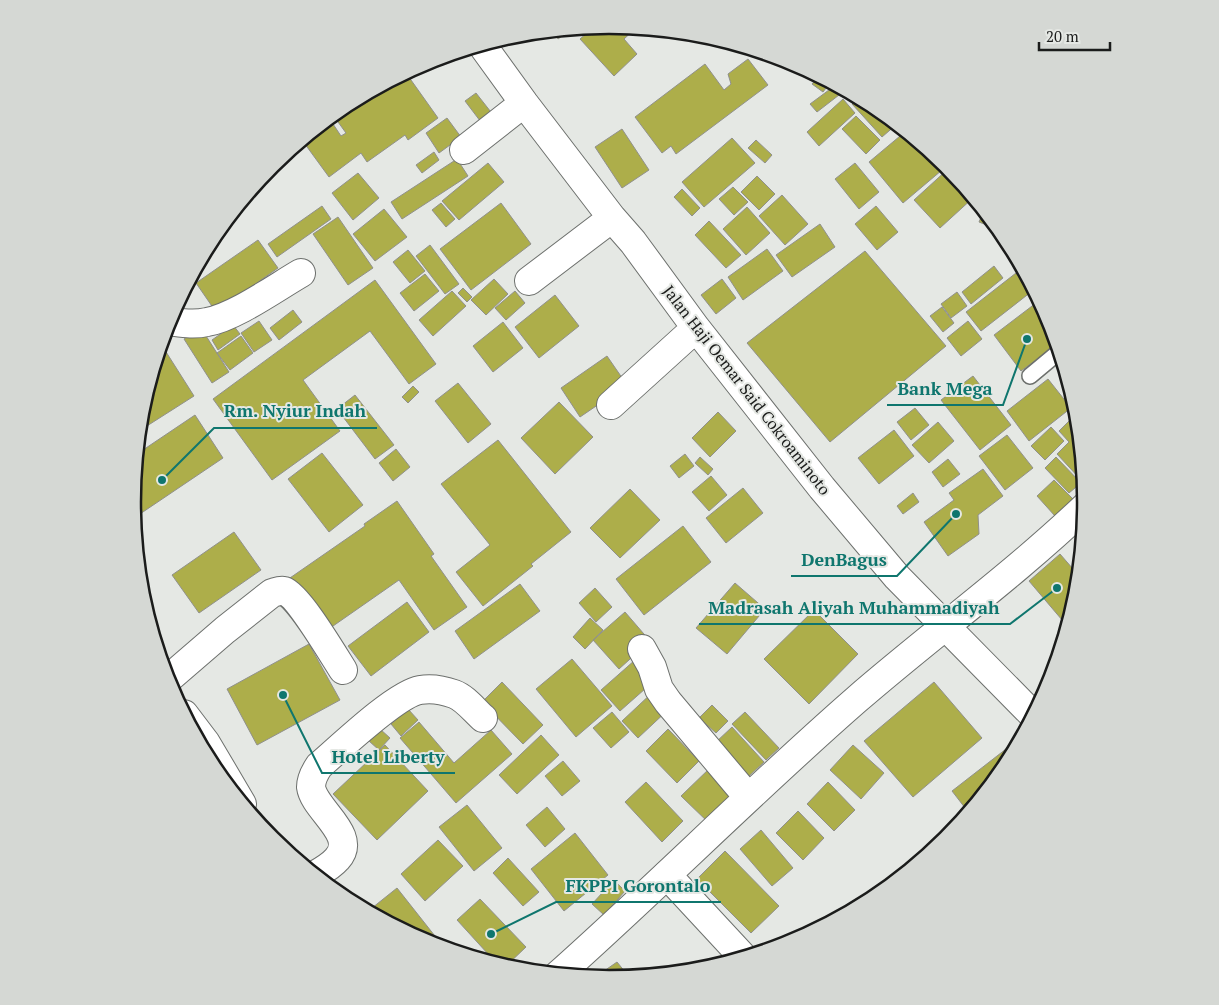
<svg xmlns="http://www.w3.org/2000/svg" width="1219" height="1005" viewBox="0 0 1219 1005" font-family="'PT Serif',serif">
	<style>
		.building { fill: #adae4a; stroke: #90908c }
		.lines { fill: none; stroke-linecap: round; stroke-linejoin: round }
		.service-casing { stroke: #6d706d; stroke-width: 18 }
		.minor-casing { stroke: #6d706d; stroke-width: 30 }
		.tertiary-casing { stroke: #6d706d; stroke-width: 30 }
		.service { stroke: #fff; stroke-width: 15 }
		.minor { stroke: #fff; stroke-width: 28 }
		.tertiary { stroke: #fff; stroke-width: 28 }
		.labels { text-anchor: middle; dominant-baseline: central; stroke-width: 4; stroke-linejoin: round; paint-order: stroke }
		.street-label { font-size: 16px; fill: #1b1c1b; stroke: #e5e8e4 }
		.rim { fill: none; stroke: #1b1c1b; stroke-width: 2.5 }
		.leader { fill: none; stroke: #0f766e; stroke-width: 2 }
		.callout-dot { fill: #0f766e; stroke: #e5e8e4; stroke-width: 2 }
		.callout-label { font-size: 18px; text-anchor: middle; font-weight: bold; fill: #0f766e; stroke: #e5e8e4; stroke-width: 4; stroke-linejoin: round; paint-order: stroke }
	</style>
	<rect width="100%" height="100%" fill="#e5e8e4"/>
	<path class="building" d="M610,25L636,28L624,39L637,54L614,76L580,39L594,27Z
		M572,29L558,39L553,31Z
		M748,59L768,85L676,154L671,146L662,153L635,117L705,64L724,90L731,84L728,74Z
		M406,73L438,118L408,140L405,135L367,162L361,153L329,177L302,140L329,118L341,136L346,133L333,115L344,105Z
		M819,76L829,84L823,92L812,84Z
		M833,87L839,95L817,112L810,104Z
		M841,88L856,96L853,99Z
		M476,93L498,121L487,130L465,101Z
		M860,97L875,106L897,124L882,137L852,104Z
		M843,99L855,113L819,146L807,132Z
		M856,116L880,140L866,154L842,129Z
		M447,118L461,137L439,153L426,133Z
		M622,129L649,170L622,188L595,147Z
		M906,131L948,165L903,203L869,162Z
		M732,138L755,163L704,207L682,182Z
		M756,140L772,155L765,163L748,148Z
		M434,152L439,160L422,173L416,165Z
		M457,159L468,176L402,219L391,202Z
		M488,163L504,182L459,220L442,201Z
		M855,163L879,192L859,209L835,179Z
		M948,169L974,197L940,228L914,200Z
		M358,173L379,198L353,220L332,193Z
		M757,176L775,194L759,210L741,192Z
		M733,187L748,202L734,215L719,199Z
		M682,189L700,208L692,216L674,197Z
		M782,195L808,224L785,245L759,216Z
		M441,203L455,219L446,227L432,210Z
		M501,203L531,244L471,290L440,249Z
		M322,206L331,219L277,257L268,244Z
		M876,206L898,232L877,250L855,224Z
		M747,207L770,233L746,255L723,229Z
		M384,209L407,237L375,261L353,234Z
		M984,210L1002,231L979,222Z
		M338,217L373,268L348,285L313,234Z
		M709,221L741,255L726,268L695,235Z
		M820,224L835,247L792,277L776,255Z
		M258,240L278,268L216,312L196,283Z
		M430,245L459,284L445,294L416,256Z
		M767,249L783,271L743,300L728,277Z
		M408,250L425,271L410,283L393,262Z
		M865,251L946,346L830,442L747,343Z
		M1016,255L1032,285L1011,259Z
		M994,266L1003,278L971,304L962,292Z
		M1016,273L1031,292L981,331L966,312Z
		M425,274L439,291L414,311L400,293Z
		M494,279L508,294L486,315L471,300Z
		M722,279L736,298L716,314L701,295Z
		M375,280L436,364L409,384L370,331L303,380L340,431L272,480L213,399Z
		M463,288L472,297L467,302L458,293Z
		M452,291L466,306L433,336L419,320Z
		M515,291L525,303L506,320L495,308Z
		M957,292L967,306L951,318L941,304Z
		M555,295L579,326L539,358L515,327Z
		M1040,300L1051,320L1058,344L1021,371L994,335Z
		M942,307L954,323L943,332L930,316Z
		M293,310L302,322L279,340L270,328Z
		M259,321L272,340L254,352L241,333Z
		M968,321L982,339L961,356L947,338Z
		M503,322L523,348L493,372L473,346Z
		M233,325L240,334L218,350L212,340Z
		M201,328L229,372L212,383L184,339Z
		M241,336L253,353L230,370L217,353Z
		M161,344L194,396L139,431L141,409Z
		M607,356L627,385L580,417L561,388Z
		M1066,370L1072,391L1059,375Z
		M973,376L1011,425L980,450L941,400Z
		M1048,379L1071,408L1029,441L1007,411Z
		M458,383L491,424L468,443L435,401Z
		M413,386L419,392L408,403L402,397Z
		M355,395L394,445L375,459L337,409Z
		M559,402L593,437L555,474L521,438Z
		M915,408L929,425L911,440L897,422Z
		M718,412L736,431L710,457L692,438Z
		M1078,412L1084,477L1081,480L1057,454L1069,442L1059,431Z
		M195,415L223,458L134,518L132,502L137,454Z
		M938,422L954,441L929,463L912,445Z
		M1051,427L1064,441L1045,460L1031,446Z
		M894,430L914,456L879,484L858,458Z
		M1007,435L1033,468L1005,490L979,456Z
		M498,440L571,532L531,564L533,566L483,606L456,572L490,545L441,484Z
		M396,449L410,467L393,481L379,463Z
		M322,453L363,505L329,532L288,479Z
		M685,454L694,466L679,478L670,466Z
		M700,457L713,469L708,475L695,463Z
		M1056,457L1081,483L1069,493L1045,468Z
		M948,459L960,474L943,487L932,472Z
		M983,469L1003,496L978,515L979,534L948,556L924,522L954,500L949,493Z
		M711,476L727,495L709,511L692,492Z
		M1054,480L1073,499L1055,516L1037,496Z
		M743,488L763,513L726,543L706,518Z
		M630,489L660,520L620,558L590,528Z
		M913,493L919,502L903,514L897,506Z
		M397,501L434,554L431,556L467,607L434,630L399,580L323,633L287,580L365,526L364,524Z
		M683,526L711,562L644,615L616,579Z
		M234,532L261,570L199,613L172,575Z
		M1060,554L1080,577L1078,596L1068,627L1029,581Z
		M735,583L765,609L727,654L696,628Z
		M520,584L540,611L474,659L455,631Z
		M595,588L612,607L596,622L579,603Z
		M407,602L429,632L371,676L348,646Z
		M814,610L858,654L809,704L764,659Z
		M625,612L650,641L619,669L593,640Z
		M590,618L603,630L585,649L573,637Z
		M309,644L340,700L257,745L227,689Z
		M572,659L612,706L576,737L536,689Z
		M635,660L654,681L620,711L601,690Z
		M502,682L543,725L523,744L482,702Z
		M934,682L982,738L913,797L864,741Z
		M654,691L670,708L638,738L622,721Z
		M712,705L728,721L716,733L699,718Z
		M408,709L418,720L401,736L391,724Z
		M612,712L629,732L611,748L593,728Z
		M745,712L779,748L766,760L732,724Z
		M419,722L454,763L491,730L512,754L456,803L400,738Z
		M732,727L764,762L747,778L715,743Z
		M380,729L390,738L379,750L369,741Z
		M668,729L699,761L677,783L646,751Z
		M541,735L559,755L517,794L499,775Z
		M385,745L428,791L377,840L333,794Z
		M853,745L884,773L861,799L830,770Z
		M1006,749L1012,757L1006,768L969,813L952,791Z
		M563,761L580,781L562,796L545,776Z
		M711,767L738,795L710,824L681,796Z
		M646,782L683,821L662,842L625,802Z
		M828,782L855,810L834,831L807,804Z
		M467,805L502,848L474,871L439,827Z
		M547,807L565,829L545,847L526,825Z
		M798,811L824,838L803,860L776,833Z
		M761,830L793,868L772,886L740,849Z
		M575,833L608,875L564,911L531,869Z
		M438,840L463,866L425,901L401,874Z
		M725,851L779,906L751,933L697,879Z
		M508,858L539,892L523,906L493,873Z
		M614,880L625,891L604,915L592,904Z
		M397,888L446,950L427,944L367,912Z
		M480,899L526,947L505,967L499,966L457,920Z
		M617,962L630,978L611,980L604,971Z"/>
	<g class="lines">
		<g class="service-casing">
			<path id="service" d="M1030,376L1060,351"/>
		</g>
		<g class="minor-casing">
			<path id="minor" d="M482,45L524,103L612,218L633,242L696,328L822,488L897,577L1034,716
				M464,150L524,103
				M529,281L612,218
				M168,321C181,323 194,325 207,322C235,317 275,288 301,273
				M611,405L696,328
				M642,649L652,667L659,689L668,702L748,797
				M167,680L225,630L272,593C276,592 280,590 284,591C298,595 334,656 343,670
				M184,714L206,743L242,804
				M315,875C322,871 331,866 337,859C359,835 314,810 311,787C311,779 315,772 319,766C340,748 396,694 420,690C431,688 443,690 454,694C465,698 474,710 483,718
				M667,875L744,958"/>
		</g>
		<g class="tertiary-casing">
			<path id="tertiary" d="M558,975C659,885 754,789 856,700C932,634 1014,575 1087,505"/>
		</g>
		<use href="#service" class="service"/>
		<use href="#minor" class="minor"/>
		<use href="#tertiary" class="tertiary"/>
	</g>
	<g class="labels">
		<g class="street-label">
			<text transform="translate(747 390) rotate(52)">Jalan Haji Oemar Said Cokroaminoto</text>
		</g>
	</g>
	<path d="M0 0H1219V1005H0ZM141 502a468 468 0 1 1 936 0a468 468 0 1 1-936 0Z" fill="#d5d8d4" fill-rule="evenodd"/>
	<path class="rim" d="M141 502a468 468 0 1 1 936 0a468 468 0 1 1-936 0Z"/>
	<path class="leader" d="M1027 339L1003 405H887M162 480L214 428H377M956 514L897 576H791M1057 588L1010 624H699M283 695L322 773H455M491 934L556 902H721"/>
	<g class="callout-dot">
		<circle cx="1027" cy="339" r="5"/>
		<circle cx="162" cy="480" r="5"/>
		<circle cx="956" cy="514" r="5"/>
		<circle cx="1057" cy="588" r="5"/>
		<circle cx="283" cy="695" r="5"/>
		<circle cx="491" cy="934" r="5"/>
	</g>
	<g class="callout-label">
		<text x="945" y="395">Bank Mega</text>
		<text x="295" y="417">Rm. Nyiur Indah</text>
		<text x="844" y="566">DenBagus</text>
		<text x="854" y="614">Madrasah Aliyah Muhammadiyah</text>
		<text x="388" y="763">Hotel Liberty</text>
		<text x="638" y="892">FKPPI Gorontalo</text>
	</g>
	<path d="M1039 42v8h71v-8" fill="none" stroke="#1b1c1b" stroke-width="2.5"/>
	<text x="1046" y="42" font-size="15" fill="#1b1c1b" stroke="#e5e8e4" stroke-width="4" paint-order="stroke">20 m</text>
</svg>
